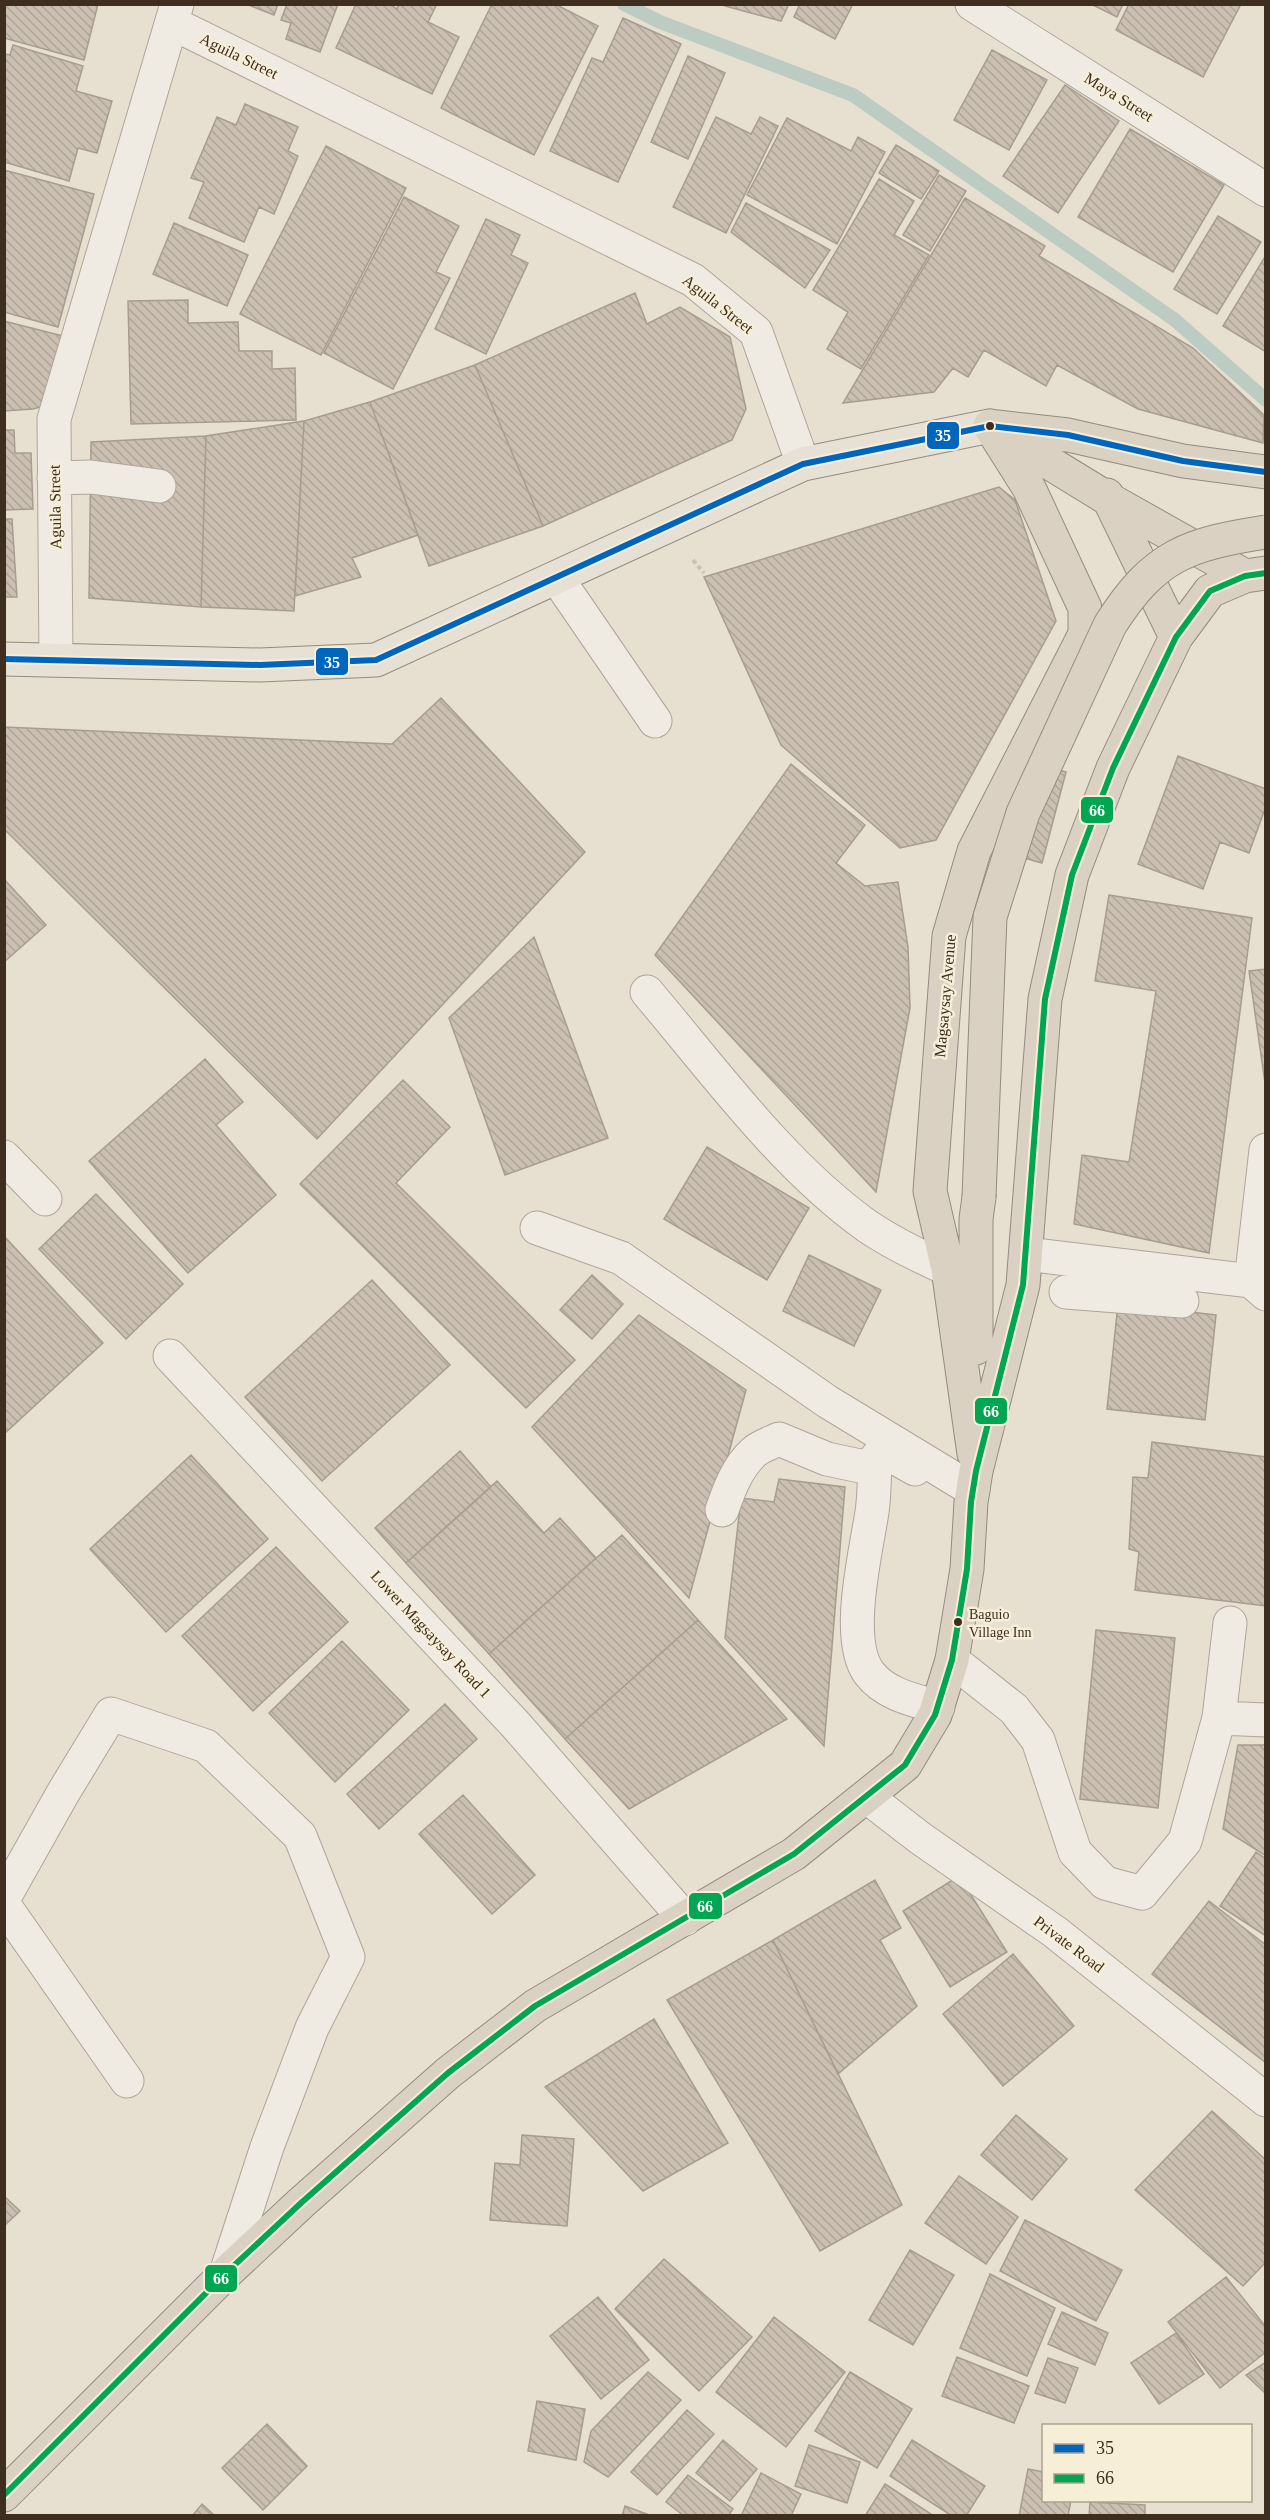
<svg xmlns="http://www.w3.org/2000/svg" width="1270" height="2520" viewBox="0 0 1270 2520" font-family="'Times New Roman',serif">
	<style>
		.lines { fill: none; stroke-linecap: round; stroke-linejoin: round }
		.stream { stroke: #bcccc2; stroke-width: 14 }
		.building { fill: url(#building-back-hatch); stroke: #a89c90; stroke-width: 1.5 }
		.minor-casing { stroke: #ada599; stroke-width: 35 }
		.major-casing { stroke: #928b80; stroke-width: 35 }
		.highway-casing { stroke: #928b80; stroke-width: 35 }
		.path { stroke: #c8c2b9; stroke-width: 4; stroke-dasharray: 4.5 3; stroke-linecap: butt }
		.minor { stroke: #efebe3; stroke-width: 33 }
		.major { stroke: #e6e1d4; stroke-width: 33 }
		.highway { stroke: #dad1c2; stroke-width: 33 }
		.highway-bridge-casing { stroke: #928b80; stroke-width: 35; stroke-linecap: butt }
		.highway-bridge { stroke: #dad1c2; stroke-width: 33 }
		.bus-1-casing { stroke: #f7eed8; stroke-width: 10 }
		.bus-2-casing { stroke: #f7eed8; stroke-width: 10 }
		.bus-1 { stroke: #0065bd; stroke-width: 6 }
		.bus-2 { stroke: #00a651; stroke-width: 6 }
		.bus-dot { fill: #3d2e20; stroke: #f7eed8; stroke-width: 2 }
		.labels { text-anchor: middle; dominant-baseline: central; stroke-width: 5; stroke-linejoin: round; paint-order: stroke }
		.bus-label { font-size: 14px; fill: #3d2e20; stroke: #f7eed8; text-anchor: start }
		.street-label { font-size: 16px; fill: #3d2e20; stroke: #f7eed8 }
		.line-badge { stroke: #f7eed8; stroke-width: 2 }
		.badge-label { font-size: 16px; text-anchor: middle; font-weight: bold; fill: #fff }
	</style>
	<defs>
		<pattern id="building-back-hatch" width="6" height="6" patternUnits="userSpaceOnUse" patternTransform="scale(1.5)"><rect width="6" height="6" fill="#cbbfb2"/><path d="M-1 5l2 2M0 0l6 6M5-1l2 2" fill="none" stroke="#afa499"/></pattern>
	</defs>
	<rect width="100%" height="100%" fill="#e7e0d1"/>
	<g class="lines">
		<path class="stream" d="M624,4L660,22L853,95L1175,320L1266,400"/>
	</g>
	<path class="building" d="M4,4H98L84,60L4,38Z
		M246,4H278L274,15Z
		M287,4H338L320,52L286,39L291,23L281,20Z
		M356,4H389L397,9L399,4H437L428,22L459,37L432,94L336,48Z
		M492,4H555L598,26L534,155L441,108Z
		M726,4H789L781,21L725,6Z
		M800,4H853L835,39L794,17Z
		M1091,4H1123L1117,17Z
		M1129,4H1241L1203,77L1116,30Z
		M623,18L681,44L618,182L550,151L592,58L603,62Z
		M13,45L83,66L76,91L112,101L97,153L78,148L69,181L4,162V54L10,55Z
		M992,50L1047,80L1009,150L954,120Z
		M688,56L725,73L688,159L651,142Z
		M1065,85L1119,121L1058,213L1003,176Z
		M245,104L298,127L288,151L298,156L274,214L259,207L244,242L189,218L204,182L191,178L217,117L236,125Z
		M716,117L751,134L760,117L778,126L726,233L673,207Z
		M787,118L851,151L858,137L885,152L837,244L747,195Z
		M1130,129L1224,185L1173,272L1078,217Z
		M896,145L939,171L921,199L879,173Z
		M326,146L406,188L321,355L240,314Z
		M4,170L94,194L58,327L4,312Z
		M939,175L966,191L930,251L903,235Z
		M879,179L914,201L894,235L929,255L861,369L827,349L848,312L813,290Z
		M404,197L459,226L436,272L450,278L393,389L324,353Z
		M965,198L1045,246L1039,256L1193,348L1264,415L1263,443L1138,409L1057,365L1046,386L984,350L968,377L953,368L934,392L843,403Z
		M746,203L830,250L805,288L731,232Z
		M1218,216L1261,242L1217,314L1174,289Z
		M486,219L520,235L511,255L528,263L486,354L435,329Z
		M174,223L248,255L227,306L153,274Z
		M1266,255V352L1223,326Z
		M635,293L647,324L680,307L730,337L746,409L732,440L543,526L475,365Z
		M188,300V323L238,322L239,351H272V369L295,368L296,420L131,424L128,301Z
		M4,321L67,337L47,405L33,409L4,411Z
		M475,365L543,526L429,566L370,402Z
		M370,402L418,535L352,558L361,577L295,596L304,421Z
		M304,421L294,611L201,607L206,436Z
		M4,430H14L15,453H31L33,509L4,510Z
		M206,436L201,607L89,598L91,442Z
		M999,487L1015,500L1056,621L936,840L900,848L781,745L704,577Z
		M4,519H12L17,597H4Z
		M441,698L585,852L317,1139L4,829V727L392,744Z
		M1178,756L1266,789V806L1249,853L1220,842L1203,889L1138,864Z
		M1034,763L1066,772L1042,863L1010,854Z
		M791,764L865,825L836,863L865,886L898,882L908,947L910,1008L876,1192L655,955Z
		M4,879L46,925L4,962Z
		M1109,895L1252,918L1209,1253L1074,1224L1082,1155L1129,1162L1156,991L1095,981Z
		M534,937L608,1138L505,1175L449,1018Z
		M1266,969V1090L1249,971Z
		M205,1059L243,1102L216,1125L276,1195L188,1273L89,1161Z
		M403,1080L450,1127L396,1183L575,1360L526,1408L300,1184Z
		M707,1147L809,1208L767,1280L664,1219Z
		M96,1194L183,1284L126,1339L39,1249Z
		M5,1237L103,1343L4,1434V1238Z
		M809,1255L881,1290L854,1346L783,1311Z
		M592,1275L623,1304L592,1339L560,1310Z
		M372,1280L450,1365L322,1481L245,1397Z
		M1118,1304L1216,1315L1205,1420L1107,1409Z
		M639,1315L746,1390L689,1598L532,1427Z
		M1152,1442L1266,1457V1606L1135,1590L1139,1552L1129,1549L1133,1477L1148,1478Z
		M460,1451L491,1487L406,1563L375,1528Z
		M191,1455L268,1539L166,1632L90,1549Z
		M779,1479L845,1487L824,1746L725,1638L741,1498L774,1502Z
		M497,1481L544,1533L560,1518L596,1558L489,1654L406,1563Z
		M622,1535L698,1620L565,1739L489,1654Z
		M276,1547L348,1622L253,1711L182,1636Z
		M698,1620L787,1719L629,1809L565,1739Z
		M1096,1630L1175,1638L1158,1808L1080,1799Z
		M342,1641L409,1710L335,1782L269,1713Z
		M445,1704L477,1739L379,1829L347,1794Z
		M1238,1745H1266V1856L1223,1829Z
		M463,1795L535,1875L492,1914L419,1834Z
		M1256,1852L1266,1859V1936L1220,1906Z
		M959,1876L1007,1952L950,1987L903,1911Z
		M875,1880L901,1928L880,1940L917,2006L838,2074L773,1940Z
		M1209,1901L1266,1945V2063L1152,1974Z
		M773,1940L902,2205L820,2251L667,2000Z
		M1013,1954L1074,2026L1003,2086L943,2014Z
		M654,2019L728,2143L643,2191L545,2087Z
		M1212,2111L1266,2160V2262L1243,2286L1135,2190Z
		M1016,2115L1067,2159L1032,2200L981,2155Z
		M522,2135L574,2139L567,2226L490,2220L495,2163L520,2165Z
		M959,2176L1018,2217L986,2264L925,2223Z
		M4,2196L20,2211L4,2226Z
		M1025,2220L1122,2270L1096,2321L1000,2271Z
		M910,2250L954,2275L913,2345L869,2320Z
		M664,2259L752,2337L699,2391L615,2309Z
		M990,2274L1055,2308L1027,2376L960,2348Z
		M1226,2277L1266,2327V2352L1220,2388L1168,2322Z
		M598,2297L649,2360L601,2399L550,2336Z
		M1062,2312L1108,2333L1095,2365L1048,2344Z
		M774,2317L845,2372L786,2447L716,2392Z
		M1176,2333L1204,2374L1159,2404L1131,2363Z
		M957,2357L1029,2386L1014,2423L942,2396Z
		M1048,2358L1078,2368L1065,2403L1035,2393Z
		M1266,2362V2394L1246,2375Z
		M648,2372L681,2400L608,2477L584,2462L591,2431Z
		M850,2372L912,2409L877,2468L815,2431Z
		M537,2401L585,2409L576,2460L528,2451Z
		M687,2410L714,2434L657,2495L631,2472Z
		M267,2424L307,2466L263,2510L222,2468Z
		M723,2440L757,2469L730,2501L696,2473Z
		M912,2440L985,2486L966,2516H952L890,2476Z
		M809,2445L860,2462L847,2503L795,2486Z
		M1028,2469L1044,2472V2500H1071L1068,2516H1019Z
		M761,2473L801,2494L791,2516H741Z
		M688,2475L733,2509L728,2516H684L666,2502Z
		M885,2484L934,2516H865Z
		M1090,2502L1145,2505V2516H1089Z
		M202,2504L215,2516H192Z
		M625,2506L652,2516H622Z"/>
	<g class="lines">
		<g class="minor-casing">
			<path id="minor" d="M972,4L1266,190
				M172,23L693,280L756,332L803,464
				M54,478L91,477L159,486
				M557,578L655,721
				M56,659L54,419L177,4
				M647,992C714,1071 783,1166 867,1226C892,1243 921,1257 948,1269
				M4,1157L45,1199
				M537,1228L621,1258L828,1402L973,1490
				M1026,1254L1251,1281L1266,1294
				M1251,1281L1266,1150
				M1066,1292L1182,1301
				M170,1356L515,1724L685,1919
				M915,1469L892,1456L877,1457C873,1475 875,1493 872,1512C866,1552 844,1639 869,1673C886,1695 914,1700 938,1707
				M722,1510C729,1490 737,1467 754,1452C761,1446 771,1443 779,1439L827,1459L874,1469
				M952,1660L1014,1709L1038,1740L1075,1852L1105,1883L1142,1893L1185,1841L1219,1718L1266,1720
				M1219,1718L1230,1623
				M867,1797L920,1838L1055,1932L1266,2100
				M4,1898L63,1793L111,1714L206,1746L300,1836L348,1957L312,2028L267,2147L226,2273
				M4,1905L127,2081"/>
		</g>
		<g class="major-casing">
			<path id="major" d="M4,659L260,665L376,660L803,464L990,426"/>
		</g>
		<g class="highway-casing">
			<path id="highway" d="M997,427L1068,435L1183,461L1266,472
				M996,430L1110,500L1245,576
				M1107,495L1176,637
				M976,1348V1219L979,1197
				M974,1454L948,1269L930,1191L949,936L974,851L1085,634V608L1029,488L990,426
				M4,2495L226,2273L301,2203L448,2073L535,2006L794,1854L905,1765L935,1715L952,1660L967,1569L971,1502L976,1471L1023,1285L1045,999L1072,875L1113,768L1176,637L1210,591L1245,576L1266,573"/>
		</g>
		<path class="path" d="M693,560L704,573"/>
		<use href="#minor" class="minor"/>
		<use href="#major" class="major"/>
		<use href="#highway" class="highway"/>
		<g class="highway-bridge-casing">
			<path id="highway-bridge" d="M979,1197L990,917L1023,813L1110,625C1154,555 1188,544 1266,532"/>
		</g>
		<use href="#highway-bridge" class="highway-bridge"/>
		<g class="bus-1-casing">
			<path id="bus-1" d="M4,659L260,665L376,660L803,464L990,426L1068,435L1183,461L1266,472"/>
		</g>
		<g class="bus-2-casing">
			<path id="bus-2" d="M4,2495L226,2273L301,2203L448,2073L535,2006L794,1854L905,1765L935,1715L952,1660L967,1569L971,1502L976,1471L1023,1285L1045,999L1072,875L1113,768L1176,637L1210,591L1245,576L1266,573"/>
		</g>
		<use href="#bus-1" class="bus-1"/>
		<use href="#bus-2" class="bus-2"/>
	</g>
	<g class="bus-dot">
		<circle cx="990" cy="426" r="5"/>
		<circle cx="958" cy="1622" r="5"/>
	</g>
	<g class="labels">
		<g class="bus-label">
			<text x="969" y="1614">Baguio<tspan x="969" dy="18">Village Inn</tspan></text>
		</g>
		<g class="street-label">
			<text transform="translate(239 56) rotate(26)">Aguila Street</text>
			<text transform="translate(1119 97) rotate(32)">Maya Street</text>
			<text transform="translate(718 304) rotate(38)">Aguila Street</text>
			<text transform="translate(55 507) rotate(-91)">Aguila Street</text>
			<text transform="translate(945 996) rotate(-85)">Magsaysay Avenue</text>
			<text transform="translate(431 1634) rotate(47)">Lower Magsaysay Road 1</text>
			<text transform="translate(1069 1944) rotate(37)">Private Road</text>
		</g>
	</g>
	<g class="line-badge">
		<rect x="926" y="421" width="34" height="29" rx="6" fill="#0065bd"/>
		<rect x="315" y="647" width="34" height="29" rx="6" fill="#0065bd"/>
		<rect x="1080" y="796" width="34" height="28" rx="6" fill="#00a651"/>
		<rect x="974" y="1397" width="34" height="28" rx="6" fill="#00a651"/>
		<rect x="688" y="1892" width="35" height="28" rx="6" fill="#00a651"/>
		<rect x="204" y="2264" width="34" height="29" rx="6" fill="#00a651"/>
	</g>
	<g class="badge-label">
		<text x="943" y="441">35</text>
		<text x="332" y="668">35</text>
		<text x="1097" y="816">66</text>
		<text x="991" y="1417">66</text>
		<text x="705" y="1912">66</text>
		<text x="221" y="2284">66</text>
	</g>
	<rect width="1270" height="2520" fill="none" stroke="#3d2e20" stroke-width="12"/>
	<rect x="1042" y="2424" width="210" height="78" fill="#f7eed8" stroke="#ada18e" stroke-width="1.5"/>
	<rect x="1054" y="2444" width="30" height="9" fill="#0065bd" stroke="#ada18e" stroke-width="1.5"/>
	<text x="1096" y="2454" font-size="18" fill="#3d2e20">35</text>
	<rect x="1054" y="2474" width="30" height="9" fill="#00a651" stroke="#ada18e" stroke-width="1.5"/>
	<text x="1096" y="2484" font-size="18" fill="#3d2e20">66</text>
</svg>
